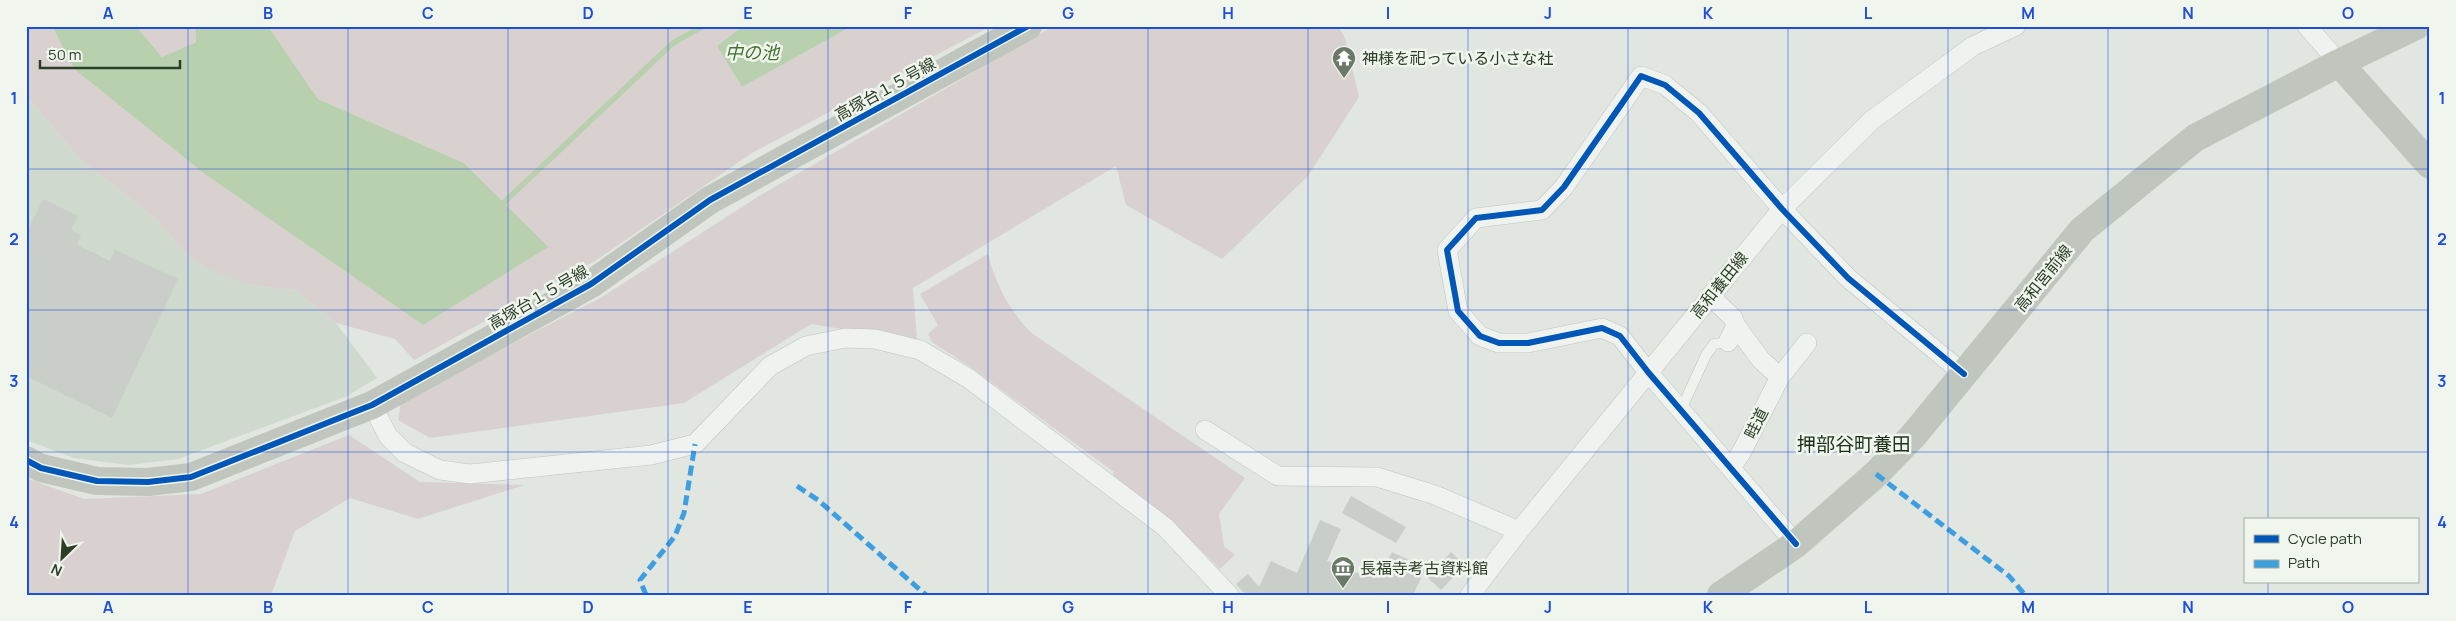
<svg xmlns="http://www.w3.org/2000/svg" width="2456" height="621" viewBox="0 0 2456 621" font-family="Manrope,'Noto Sans JP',sans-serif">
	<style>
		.built { fill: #d0d9ce }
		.green { fill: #d8d1cf }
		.water { fill: #b9d0af }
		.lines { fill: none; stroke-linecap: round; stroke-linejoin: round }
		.stream { stroke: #b9d0af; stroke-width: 5.5 }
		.building { fill: #cacec9 }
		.lane-casing { stroke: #bfc4bf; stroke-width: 11 }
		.street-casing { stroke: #bfc4bf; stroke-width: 20 }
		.lane { stroke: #f0f2f0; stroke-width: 10 }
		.street { stroke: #f0f2f0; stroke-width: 19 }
		.secondary { stroke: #c0c5be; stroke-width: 28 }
		.quiet { stroke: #3d9ee0; stroke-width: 5; stroke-dasharray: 10 5; stroke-linecap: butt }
		.cycleway-casing { stroke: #f0f5ee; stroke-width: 9 }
		.cycleway { stroke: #0057b8; stroke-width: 6 }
		.grid { fill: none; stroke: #1d4ed8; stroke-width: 1; stroke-opacity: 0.55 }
		.labels { text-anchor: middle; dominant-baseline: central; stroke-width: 5; stroke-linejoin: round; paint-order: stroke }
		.poi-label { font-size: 16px; fill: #2c3e28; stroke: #f0f5ee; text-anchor: start }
		.street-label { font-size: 16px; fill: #2c3e28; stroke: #f0f5ee }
		.water-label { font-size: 18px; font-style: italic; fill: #447133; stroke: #f0f5ee }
		.quarter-label { font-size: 19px; fill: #1d2f1a; stroke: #f0f5ee }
		.neatline { fill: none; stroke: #1d4ed8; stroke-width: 2 }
		.grid-label { font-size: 16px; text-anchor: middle; font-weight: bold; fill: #1d4ed8 }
	</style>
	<rect width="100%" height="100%" fill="#e1e6e0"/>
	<path class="built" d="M26,95L80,159L154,217L190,257L249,285L295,290L336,323L377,378L345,397L178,459L129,465L74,458L26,440Z"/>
	<path class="green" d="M26,26H52L74,69L206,175L423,325L547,247L464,163L318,99L268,26H743L717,46L742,87L852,26H991L752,153L595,261L414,360L395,339L336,323L295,290L249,285L209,269L190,257L154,217L80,159L26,95Z
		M136,26H195L196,42L162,57Z
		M1054,26H1338L1345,38L1359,97L1308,176L1222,259L1126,205L1116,166L913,288L917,341L811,324L684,403L430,438L398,420L401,402L602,297L759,196Z
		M988,254C996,285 1009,311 1033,334L1245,478L1219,514L1224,546L1235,555L1220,569L1167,517L1112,476L1114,472L969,366L932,342L928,334L938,325L920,294Z
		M349,435L420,482L524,485L418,519L350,498L295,531L271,595H26V478L84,499L201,494Z"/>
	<path class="water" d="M52,26H136L162,57L196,42L195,26H268L318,99L464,163L548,247L423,325L206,175L74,69Z
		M743,26H852L742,87L717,46Z"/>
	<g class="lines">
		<path class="stream" d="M498,208L673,43L703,26"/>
	</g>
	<path class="building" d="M43,199L78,216L71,230L81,235L77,245L110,261L115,250L178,279L112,418L26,376V233Z
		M1351,496L1406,527L1396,543L1342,513Z
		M1320,520L1341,529L1327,561L1350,567L1349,571L1379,578L1392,552L1426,568L1413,595H1246L1236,584L1248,574L1259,587L1271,561L1297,573Z
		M1451,552L1465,565L1441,590L1428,578Z"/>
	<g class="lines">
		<g class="lane-casing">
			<path id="lane" d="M1681,410L1706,355L1714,344L1728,342"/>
		</g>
		<g class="street-casing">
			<path id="street" d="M2307,26L2339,63
				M1710,296L1733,318L1736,326
				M1728,342L1736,326L1761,360L1780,377L1807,343
				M372,405L388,436L405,453L440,470L470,474L651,455L695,444L770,366L806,346L845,338L875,339L920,350L968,378L1165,527L1229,595
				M1205,430L1278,476L1377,477L1435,495L1519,531
				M1731,468L1741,453L1780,377
				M1796,544L1648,372L1620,336L1602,328L1528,343H1499L1480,336L1458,311L1447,250L1476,218L1542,210L1564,187L1641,76L1665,85L1699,113L1782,209L1848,278L1964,374
				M1470,595L1519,531L1782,209L1872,120L1973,46L2016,26"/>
		</g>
		<use href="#lane" class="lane"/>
		<use href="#street" class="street"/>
		<path class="secondary" d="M2339,63L2430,165
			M26,460L41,468L97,481L148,482L191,477L372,405L591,284L710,200L1028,26
			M1721,595L1796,544L1876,474L1913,436L2082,230L2195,138L2339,63L2416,26"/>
		<path class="quiet" d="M1876,474L2009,576L2025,595
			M797,486L818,500L926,595
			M646,595L640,580L675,536L684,513L695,444"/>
		<g class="cycleway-casing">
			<path id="cycleway" d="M26,460L41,468L97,481L148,482L191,477L372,405L591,284L710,200L1028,26
				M1796,544L1648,372L1620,336L1602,328L1528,343H1499L1480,336L1458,311L1447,250L1476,218L1542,210L1564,187L1641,76L1665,85L1699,113L1782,209L1848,278L1964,374"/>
		</g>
		<use href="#cycleway" class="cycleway"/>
	</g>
	<path class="grid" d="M188,26V595M348,26V595M508,26V595M668,26V595M828,26V595M988,26V595M1148,26V595M1308,26V595M1468,26V595M1628,26V595M1788,26V595M1948,26V595M2108,26V595M2268,26V520M26,169H2430M26,310H2430M26,452H2430M2268,582V595"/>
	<defs>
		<g id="temple-pin" transform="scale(1.25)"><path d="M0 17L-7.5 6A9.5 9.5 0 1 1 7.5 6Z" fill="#6b7968" stroke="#f0f5ee"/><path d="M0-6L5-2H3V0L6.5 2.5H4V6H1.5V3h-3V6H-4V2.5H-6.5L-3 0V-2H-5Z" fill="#fff"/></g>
		<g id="museum-pin" transform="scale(1.25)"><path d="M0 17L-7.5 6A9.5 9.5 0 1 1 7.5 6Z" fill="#6b7968" stroke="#f0f5ee"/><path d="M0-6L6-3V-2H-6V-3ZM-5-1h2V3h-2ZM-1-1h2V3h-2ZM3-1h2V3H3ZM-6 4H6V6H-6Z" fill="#fff"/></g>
	</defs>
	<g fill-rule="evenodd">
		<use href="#temple-pin" x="1344" y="58"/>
		<use href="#museum-pin" x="1343" y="568"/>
	</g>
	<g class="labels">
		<g class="poi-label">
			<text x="1362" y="58">神様を祀っている小さな社</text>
			<text x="1360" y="568">長福寺考古資料館</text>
		</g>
		<g class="street-label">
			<text transform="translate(885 89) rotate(-29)">高塚台１５号線</text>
			<text transform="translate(2043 278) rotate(-51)">高和宮前線</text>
			<text transform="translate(1719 285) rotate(-51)">高和養田線</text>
			<text transform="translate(538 297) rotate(-30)">高塚台１５号線</text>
			<text transform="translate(1756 423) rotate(-63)">畦道</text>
		</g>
		<g class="water-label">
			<text x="752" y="52">中の池</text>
		</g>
		<g class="quarter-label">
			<text x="1854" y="444">押部谷町養田</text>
		</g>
	</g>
	<rect width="2456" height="621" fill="none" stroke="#f0f5ee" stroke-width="55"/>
	<rect x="2244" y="518" width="175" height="65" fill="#f0f5ee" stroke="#a2ac9f"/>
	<rect x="2254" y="535" width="25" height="8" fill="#0057b8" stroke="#a2ac9f"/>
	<text x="2288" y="544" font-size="15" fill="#2c3e28">Cycle path</text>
	<rect x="2254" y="560" width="25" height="8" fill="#3d9ee0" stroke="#a2ac9f"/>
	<text x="2288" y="568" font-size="15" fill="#2c3e28">Path</text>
	<g transform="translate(62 558) rotate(205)" stroke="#f0f5ee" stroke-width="4" paint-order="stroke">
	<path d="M0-4L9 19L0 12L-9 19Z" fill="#2c3e28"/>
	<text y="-8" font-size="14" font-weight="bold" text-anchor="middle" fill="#2c3e28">N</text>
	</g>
	<path d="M40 60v8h140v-8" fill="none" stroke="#2c3e28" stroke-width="2.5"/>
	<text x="48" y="60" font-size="15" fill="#2c3e28" stroke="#f0f5ee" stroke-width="4" paint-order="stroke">50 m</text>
	<rect x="28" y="28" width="2400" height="566" class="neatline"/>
	<g class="grid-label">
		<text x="108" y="19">A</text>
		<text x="268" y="19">B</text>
		<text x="428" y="19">C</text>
		<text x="588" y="19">D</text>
		<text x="748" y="19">E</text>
		<text x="908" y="19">F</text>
		<text x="1068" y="19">G</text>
		<text x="1228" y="19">H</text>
		<text x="1388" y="19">I</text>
		<text x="1548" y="19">J</text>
		<text x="1708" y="19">K</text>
		<text x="1868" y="19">L</text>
		<text x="2028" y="19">M</text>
		<text x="2188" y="19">N</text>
		<text x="2348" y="19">O</text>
		<text x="14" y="104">1</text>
		<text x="2442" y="104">1</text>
		<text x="14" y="245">2</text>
		<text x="2442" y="245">2</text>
		<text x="14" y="387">3</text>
		<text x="2442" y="387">3</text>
		<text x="14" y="528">4</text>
		<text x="2442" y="528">4</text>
		<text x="108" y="613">A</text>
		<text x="268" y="613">B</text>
		<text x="428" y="613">C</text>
		<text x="588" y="613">D</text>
		<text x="748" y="613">E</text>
		<text x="908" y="613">F</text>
		<text x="1068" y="613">G</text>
		<text x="1228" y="613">H</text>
		<text x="1388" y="613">I</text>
		<text x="1548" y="613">J</text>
		<text x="1708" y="613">K</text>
		<text x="1868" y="613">L</text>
		<text x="2028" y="613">M</text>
		<text x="2188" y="613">N</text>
		<text x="2348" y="613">O</text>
	</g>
</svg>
